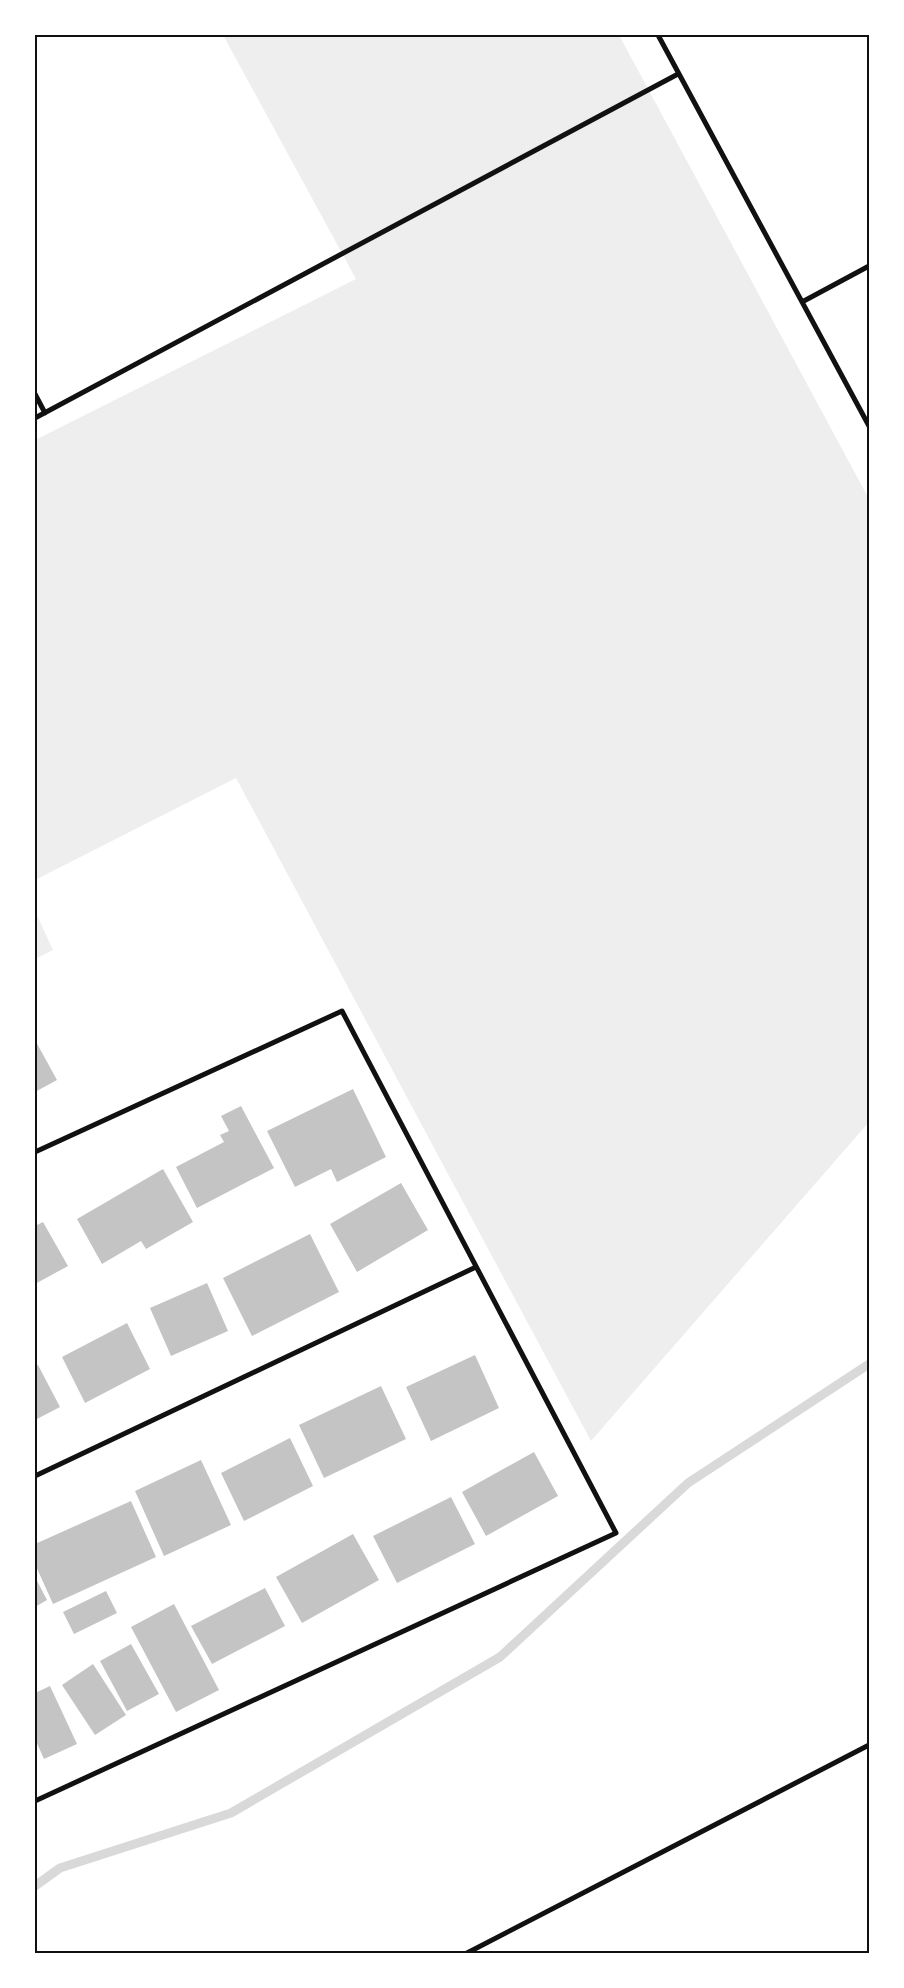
<svg xmlns="http://www.w3.org/2000/svg" width="904" height="1988" viewBox="0 0 904 1988" font-family="Mulish,sans-serif">
	<style>
		.green { fill: #eee }
		.lines { fill: none; stroke-linecap: round; stroke-linejoin: round }
		.stream { stroke: #d9d9d9; stroke-width: 9 }
		.building { fill: #c4c4c4 }
		.minor { stroke: #111; stroke-width: 5 }
		.neatline { fill: none; stroke: #111; stroke-width: 2 }
	</style>
	<rect width="100%" height="100%" fill="#fff"/>
	<path class="green" d="M223,35H619L869,499V1122L591,1441L236,778L35,880V440L356,279Z
		M35,911L53,950L35,959Z"/>
	<g class="lines">
		<path class="stream" d="M35,1886L60,1868L231,1813L500,1657L688,1483L869,1364"/>
	</g>
	<path class="building" d="M35,1040L57,1080L35,1092Z
		M353,1089L386,1157L337,1182L331,1169L295,1187L267,1131Z
		M241,1106L274,1168L197,1208L176,1167L224,1142L220,1135L229,1131L221,1116Z
		M163,1169L193,1222L146,1249L141,1241L102,1264L77,1219Z
		M401,1183L428,1230L357,1272L330,1224Z
		M43,1222L68,1266L35,1284V1226Z
		M310,1234L339,1292L252,1336L223,1278Z
		M207,1283L228,1331L171,1356L150,1308Z
		M127,1323L150,1369L85,1403L62,1357Z
		M475,1355L499,1408L431,1441L406,1387Z
		M38,1365L60,1407L35,1420V1366Z
		M381,1386L406,1439L324,1478L299,1425Z
		M290,1438L313,1486L244,1521L221,1473Z
		M534,1452L558,1496L486,1536L462,1492Z
		M201,1460L231,1525L164,1556L135,1491Z
		M451,1497L475,1544L397,1583L373,1536Z
		M131,1501L156,1557L53,1604L35,1564V1544Z
		M353,1534L379,1580L302,1623L276,1577Z
		M35,1577L47,1600L35,1607Z
		M265,1588L285,1626L212,1664L191,1626Z
		M106,1591L117,1613L74,1634L63,1612Z
		M174,1604L219,1690L176,1712L131,1627Z
		M131,1644L159,1694L127,1711L100,1661Z
		M93,1664L126,1715L95,1735L62,1685Z
		M50,1686L77,1744L44,1759L35,1739V1693Z"/>
	<g class="lines">
		<path class="minor" d="M658,35L869,426
			M802,302L869,266
			M35,394L45,413
			M35,418L678,74
			M35,1152L342,1011L616,1533L35,1801
			M35,1476L476,1267
			M467,1953L869,1745"/>
	</g>
	<rect width="904" height="1988" fill="none" stroke="#ffffff" stroke-width="72"/>
	<rect x="36" y="36" width="832" height="1916" class="neatline"/>
</svg>
